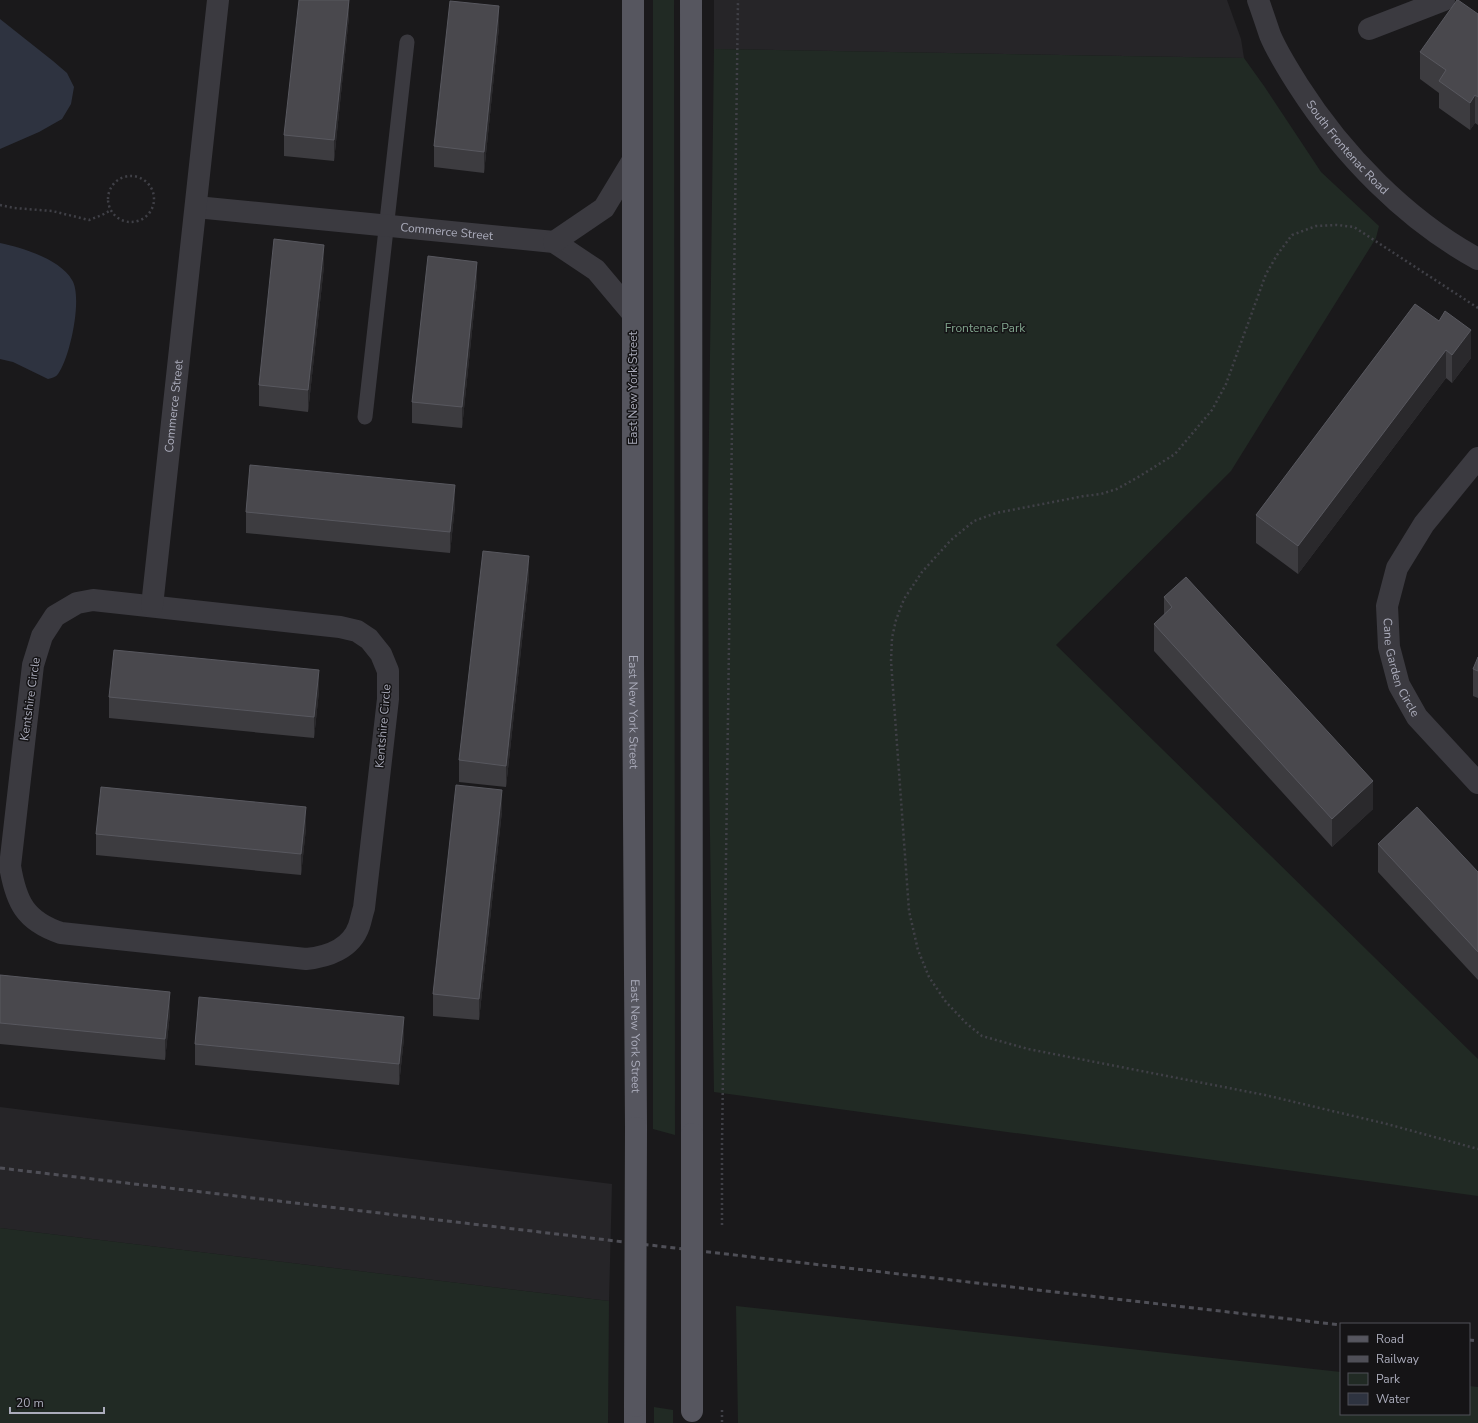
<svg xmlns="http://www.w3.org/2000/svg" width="1478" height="1423" viewBox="0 0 1478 1423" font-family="'Nunito Sans',sans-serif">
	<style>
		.built { fill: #262528 }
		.green { fill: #212a24 }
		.water { fill: #2e3340 }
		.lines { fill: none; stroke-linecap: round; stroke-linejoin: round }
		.path { stroke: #404047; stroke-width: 2.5; stroke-dasharray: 2 3; stroke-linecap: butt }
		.service { stroke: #3b3a40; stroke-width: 15 }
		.minor { stroke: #3b3a40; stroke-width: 22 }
		.primary { stroke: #56565f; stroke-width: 22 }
		.rail { stroke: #4f4f57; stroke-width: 3; stroke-dasharray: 5 4; stroke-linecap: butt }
		.path-bridge { stroke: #404047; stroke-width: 2.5; stroke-dasharray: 2 3; stroke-linecap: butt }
		.primary-bridge { stroke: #56565f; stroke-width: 22 }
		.wall { fill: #3d3c40 }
		.shaded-wall { fill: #2a292c }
		.building { fill: #49484d; stroke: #58585f }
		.labels { text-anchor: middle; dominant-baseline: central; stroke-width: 3; stroke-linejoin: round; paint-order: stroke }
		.street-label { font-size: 12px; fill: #abacbb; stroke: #151416 }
		.park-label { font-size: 12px; fill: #82a68e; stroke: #151416 }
	</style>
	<rect width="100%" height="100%" fill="#1a191b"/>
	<path class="built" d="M714,0H1227L1241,39L1244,58L714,49Z
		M0,1107L612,1184L609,1301L0,1228Z"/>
	<path class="green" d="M653,0H674L675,1135L653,1129Z
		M714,49L1244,58L1264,86L1321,172L1379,226L1376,238L1231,471L1056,645L1478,1059V1196L714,1092L709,772L708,508Z
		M0,1228L609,1301L608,1423H0Z
		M736,1306L1341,1372V1414H1469V1386L1478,1387V1423H738Z
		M654,1407L673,1410V1423H654Z"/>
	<path class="water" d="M0,19L53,61L67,73L74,87L71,104L62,119L39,132L0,149Z
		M0,243C23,248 60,259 72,280C83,297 70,358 58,374C56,377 52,378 48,379L13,362L0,359Z"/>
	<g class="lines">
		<path class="path" d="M108 199a23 23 0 1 1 46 0a23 23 0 1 1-46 0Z
			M0,205L14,208L52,211L89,220L102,215L111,210
			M1478,308L1354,227L1337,225L1316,226L1292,235L1277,255L1266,274L1226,384L1212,410L1175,454L1140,476L1117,489L1101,494L1084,496L996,513L974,521L951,540L922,572L904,599L896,620L892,638L891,661L909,911L918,950L929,977L946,1002L966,1023L982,1036L1028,1049L1265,1095L1387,1124L1478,1149
			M722,1145L738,0
			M722,1410V1423"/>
		<path class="service" d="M365,417L407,42"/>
		<g class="minor">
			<path id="s1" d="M1258,0C1262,11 1266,23 1270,35C1277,52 1288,69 1298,85C1342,154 1406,220 1478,259"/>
			<path d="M1369,29L1444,0"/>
			<path id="s2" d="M196,207L554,242L596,270L633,314"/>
			<path d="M554,242L604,208L633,160"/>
			<path id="s3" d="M1478,458L1424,524L1397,568L1387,606L1389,647L1399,685L1417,717L1478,783"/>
			<path d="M93,600L340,627L357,631L369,639L381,654L388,671V699L364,908C362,914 361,920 359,926C351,949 327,957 306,959L61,933C25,921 16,902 10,866L33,665L42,636L55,616L77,603Z"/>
			<path id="s4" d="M152,606L218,0"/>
		</g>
		<g class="primary">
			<path id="s5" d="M633,0V662L636,1128"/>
			<path d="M691,0L692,1134"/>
			<path d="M635,1406V1423"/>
		</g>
		<path class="rail" d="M0,1168L700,1251L1341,1325
			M1469,1340L1478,1341"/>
		<path class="path-bridge" d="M722,1225V1145"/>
		<path class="primary-bridge" d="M692,1134V1411
			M635,1406L636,1128"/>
	</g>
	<path class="wall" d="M349,0V16L334,161L284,156V135Z
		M1478,14V125L1475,123L1470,130L1439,108V93L1420,79V52Z
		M499,27L484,173L434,167V146Z
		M324,266L308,412L259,406V385Z
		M477,283L462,428L412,423V402Z
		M1415,304L1471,358L1452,383L1446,378L1298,574L1256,543V515Z
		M455,506L450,553L246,533V512Z
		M529,577L506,787L459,782V760Z
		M1164,597L1373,809L1332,847L1154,651V624L1164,615Z
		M1478,657V698L1473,696V669Z
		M319,691L314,738L109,718V697Z
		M502,811L479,1020L433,1016V994Z
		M306,828L301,875L96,855V834Z
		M1378,844L1478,872V980L1378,872Z
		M0,975L170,1013L165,1060L0,1044Z
		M404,1038L399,1085L195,1065V1044Z"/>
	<path class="shaded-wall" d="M349,0V16L334,161V140Z
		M499,6V27L484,173V152Z
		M1475,95V123L1470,130V103Z
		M324,245V266L308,412V390Z
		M477,262V283L462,428V407Z
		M1471,330V358L1452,383V355Z
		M1446,350V378L1298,574V546Z
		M455,485V506L450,553V532Z
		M529,556V577L506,787V766Z
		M319,670V691L314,738V717Z
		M1373,781V809L1332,847V819Z
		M502,790V811L479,1020V999Z
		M306,807V828L301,875V854Z
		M170,992V1013L165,1060V1039Z
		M404,1017V1038L399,1085V1064Z"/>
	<path class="building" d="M299,0H349L334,140L284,135Z
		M1457,0H1458L1478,14V97L1475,95L1470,103L1439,81L1446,70L1420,52Z
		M450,1L499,6L484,152L434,146Z
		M274,239L324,245L308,390L259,385Z
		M428,256L477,262L462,407L412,402Z
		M1415,304L1439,321L1445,311L1471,330L1452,355L1446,350L1298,546L1256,515Z
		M250,465L455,485L450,532L246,512Z
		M483,551L529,556L506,766L459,760Z
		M1186,577L1373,781L1332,819L1154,624L1172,607L1164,597Z
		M114,650L319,670L314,717L109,697Z
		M1478,657V671L1473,669Z
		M456,785L502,790L479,999L433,994Z
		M101,787L306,807L301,854L96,834Z
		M1417,807L1478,872V952L1378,844Z
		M0,975L170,992L165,1039L0,1023Z
		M199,997L404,1017L399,1064L195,1044Z"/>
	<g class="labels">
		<g class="street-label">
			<text stroke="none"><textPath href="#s1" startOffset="174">South Frontenac Road</textPath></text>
			<text stroke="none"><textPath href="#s2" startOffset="252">Commerce Street</textPath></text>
			<text transform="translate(633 388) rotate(-90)">East New York Street</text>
			<text stroke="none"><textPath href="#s4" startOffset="201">Commerce Street</textPath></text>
			<text stroke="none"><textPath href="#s3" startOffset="240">Cane Garden Circle</textPath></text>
			<text transform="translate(30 699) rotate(-82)">Kentshire Circle</text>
			<text stroke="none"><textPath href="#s5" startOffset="712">East New York Street</textPath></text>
			<text transform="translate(383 726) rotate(-85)">Kentshire Circle</text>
			<text stroke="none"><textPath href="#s5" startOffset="1036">East New York Street</textPath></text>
		</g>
		<g class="park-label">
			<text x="985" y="328">Frontenac Park</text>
		</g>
	</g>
	<rect x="1340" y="1323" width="130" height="92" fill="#151416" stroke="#515158"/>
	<rect x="1348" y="1336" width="20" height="6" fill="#56565f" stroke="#515158"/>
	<text x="1376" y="1343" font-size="12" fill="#abacbb">Road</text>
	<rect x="1348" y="1356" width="20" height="6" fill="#4f4f57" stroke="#515158"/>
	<text x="1376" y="1363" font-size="12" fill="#abacbb">Railway</text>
	<rect x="1348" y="1373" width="20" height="12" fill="#212a24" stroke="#515158"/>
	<text x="1376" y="1383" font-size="12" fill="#abacbb">Park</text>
	<rect x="1348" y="1393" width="20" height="12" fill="#2e3340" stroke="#515158"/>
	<text x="1376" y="1403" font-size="12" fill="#abacbb">Water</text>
	<path d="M10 1407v6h94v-6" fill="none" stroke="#abacbb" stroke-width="2"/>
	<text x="16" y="1407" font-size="12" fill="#abacbb" stroke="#151416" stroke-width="3" paint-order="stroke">20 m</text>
</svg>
